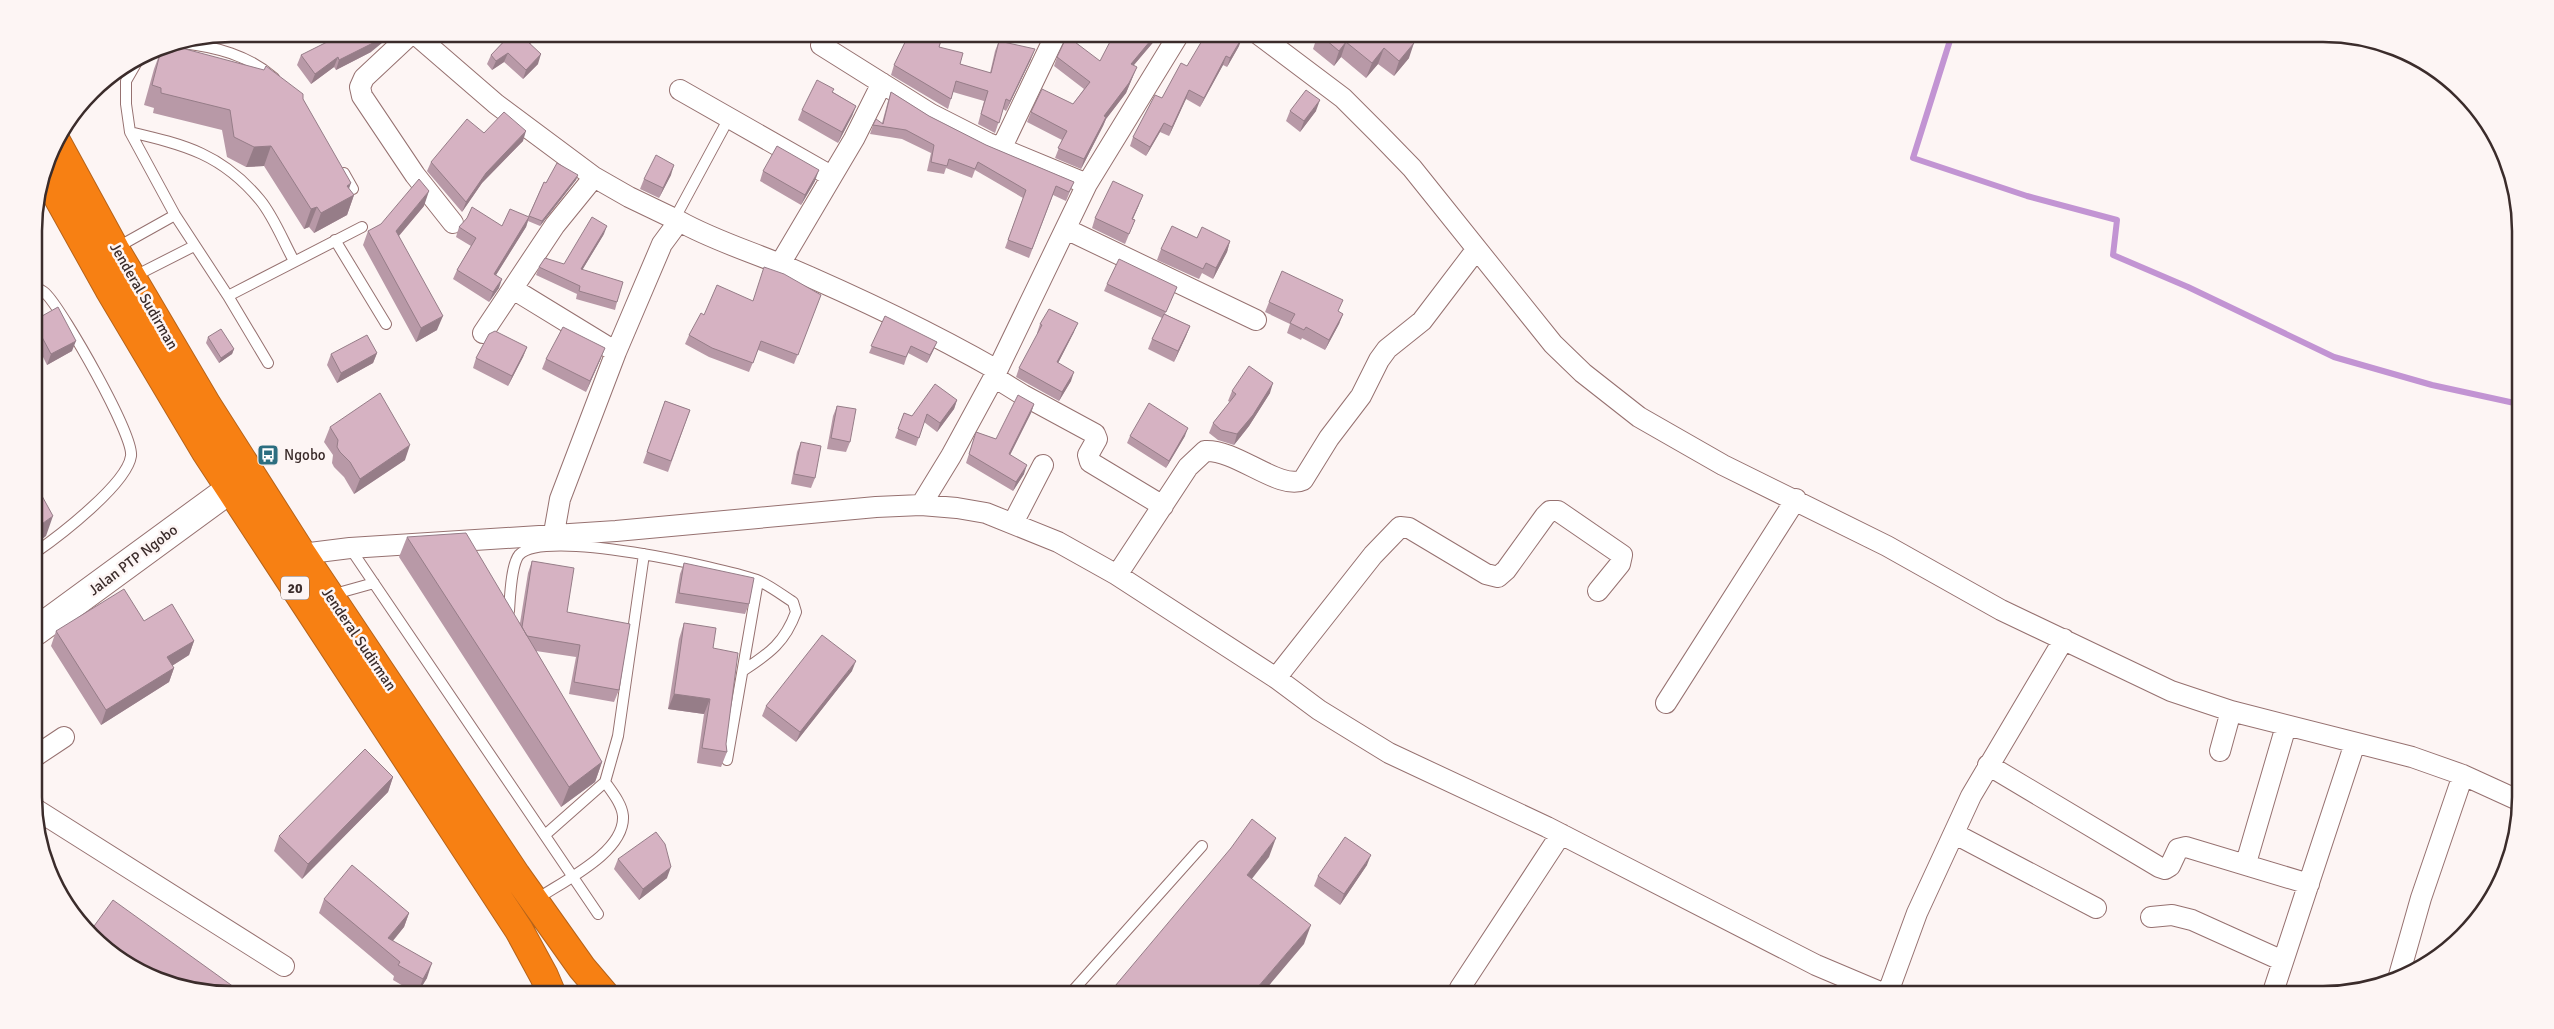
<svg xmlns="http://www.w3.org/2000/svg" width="2554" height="1029" viewBox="0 0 2554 1029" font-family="Signika,sans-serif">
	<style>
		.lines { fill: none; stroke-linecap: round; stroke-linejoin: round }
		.stream { stroke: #c294d3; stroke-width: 6 }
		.lane-casing { stroke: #967170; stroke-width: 12 }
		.street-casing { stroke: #967170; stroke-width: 22 }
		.secondary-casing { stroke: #967170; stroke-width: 30 }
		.highway-casing { stroke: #b5631b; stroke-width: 30 }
		.lane { stroke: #fff; stroke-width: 10 }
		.street { stroke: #fff; stroke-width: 20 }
		.secondary { stroke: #fff; stroke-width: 28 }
		.highway { stroke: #f78013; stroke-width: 28 }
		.wall { fill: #b899a7 }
		.shaded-wall { fill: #967d88 }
		.building { fill: #d6b2c2; stroke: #967d88 }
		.labels { text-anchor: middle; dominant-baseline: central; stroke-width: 5; stroke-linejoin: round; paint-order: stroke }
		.shield { fill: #fdf5f4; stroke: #756867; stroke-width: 1 }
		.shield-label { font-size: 14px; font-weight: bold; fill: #3b2c2b }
		.street-label { font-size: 15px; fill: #3b2c2b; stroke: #fdf5f4 }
		.poi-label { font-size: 15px; fill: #3b2c2b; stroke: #fdf5f4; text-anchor: start }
		.rim { fill: none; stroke: #3b2c2b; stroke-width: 2.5 }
	</style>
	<rect width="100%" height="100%" fill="#fdf5f4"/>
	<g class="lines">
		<path class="stream" d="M1952,34L1913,158L2027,196L2117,220L2113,255L2188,287L2334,357L2432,385L2519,404"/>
		<g class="lane-casing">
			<path id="lane" d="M183,43C216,47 248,55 274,78
				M138,60L126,81V104L130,132L175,215L228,296L362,227
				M130,132C185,145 222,154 260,200C274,217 283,241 294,261
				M344,173L353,189
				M675,218L729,118
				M335,240L386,324
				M116,248L175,215
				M133,277L194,246
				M35,287C39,289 44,291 47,295C64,313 134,435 131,456C127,484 59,536 36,552
				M228,296L268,363
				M350,548L598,914
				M331,595L374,583
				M509,611C510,598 511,565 519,555C543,527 721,568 757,580C769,585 782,595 793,602L796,612C785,642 770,653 744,670
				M727,760L758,581
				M545,835L605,782L618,736L644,554
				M534,901C561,882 625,853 623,816C622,804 612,792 605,782
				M1069,995L1202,846"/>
		</g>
		<g class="street-casing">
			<path id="street" d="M411,34L364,78L360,87L362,96L415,175L453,223
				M415,34L496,104L594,177
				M1258,34L1343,98L1379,134L1412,168L1553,344L1583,373L1639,417L1723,465L1887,546L2001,610L2171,691L2231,711L2412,757L2463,775L2520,801
				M821,45L931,114L988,143L1087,184
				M680,90L831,176
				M1001,149L1056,34
				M1066,229L1256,320
				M780,264L854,139L882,83
				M513,289L616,352
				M483,333L555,225L594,177L629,197L679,221
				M994,377L1023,395L1095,434L1097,439L1088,455L1090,462L1163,506
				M921,505L951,456L994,377L1087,184L1179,34
				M1013,523L1043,465
				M554,533L560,499L616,352L662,244L679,221C711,239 746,250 780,264C855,296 927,330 997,370
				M302,554L350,548L616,531L876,507L921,505L957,508L986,513L1058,542L1117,575L1276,678L1319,710L1389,753L1547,827L1816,965L1887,995
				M1117,575L1188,467L1205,451C1236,449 1280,491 1303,480L1329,438L1361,396L1379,360L1387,349L1422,321L1476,250
				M1276,678L1373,555L1400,527L1409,528L1486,574L1498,577L1506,570L1545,516L1550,511H1558L1622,555L1620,564L1598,591
				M1666,703L1796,499
				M2220,751L2231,711
				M37,755L64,737
				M1988,765L2159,867L2165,869L2170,866L2178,849L2186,847L2309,884
				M37,810L284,966
				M1955,834L2096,908
				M2246,863L2286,726
				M2151,917L2172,915L2192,920L2283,961
				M2398,979L2421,898L2463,775
				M1460,988L1561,834
				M1887,995L1917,913L1971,796L2064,639
				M2272,995L2355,743"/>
		</g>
		<g class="secondary-casing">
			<path id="secondary" d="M36,631L230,489"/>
		</g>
		<g class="highway-casing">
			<path id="highway" d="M56,141L115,249L207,405L302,554L516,875L582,968L605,995
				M46,176L109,289L206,452L519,930L544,976L552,995"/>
		</g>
		<use href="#lane" class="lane"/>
		<use href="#street" class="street"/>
		<use href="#secondary" class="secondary"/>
		<use href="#highway" class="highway"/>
	</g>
	<path class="wall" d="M503,34H544L530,44L538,64L523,79L504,62L492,70L487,64L491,55L507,38Z
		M851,34H867L866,39Z
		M891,34H943L939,47L960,64L990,73L995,51L999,41L1031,59L1006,111L1003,109L995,133L978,124L984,101L953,92L948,109L891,75L894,65L907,39Z
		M978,34H991L989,39Z
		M1318,34H1405V35L1409,58L1394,76L1378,64L1366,78L1341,57L1334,66L1313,49Z
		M1156,39L1134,65L1133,76L1126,93L1106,119L1103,126L1081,169L1055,158L1062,140L1027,122L1031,112L1073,104L1084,89L1054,66L1057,57L1100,61Z
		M174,46L303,99L349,189L354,195L347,215L314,233L309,227L304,229L264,166L246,167L227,157L222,130L153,113L154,108L144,105L154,69L161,50L172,51Z
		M1239,46L1227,67L1223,65L1200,107L1186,99L1169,136L1160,132L1146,156L1130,146L1133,137L1187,66Z
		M371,52L336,70L334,67L311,84L297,65L301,55Z
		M833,92L856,106L852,116L838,143L798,120L802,110Z
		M891,92L929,116L986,145L1074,182L1066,201L1053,195L1029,258L1005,248L1023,198L975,170L972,178L946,168L944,174L927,171L931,153L902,139L870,134L873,125L882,123L888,101Z
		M1290,111H1316L1300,132L1286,121Z
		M484,133L523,141L482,183L462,212L427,171L431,162Z
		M763,171L815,181L801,205L760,181Z
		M578,175L576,180L540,226L528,221L526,227L496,275L499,288L489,302L453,279L457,270L471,246L456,237L459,227L502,226L528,217L544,182L546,183Z
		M671,175L659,198L640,189L644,179Z
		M1139,205L1133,219L1135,220L1125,244L1092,228L1095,218Z
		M424,206L399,236L437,330L416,342L363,245L368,231Z
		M604,234L582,270L617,302L615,310L576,299L577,294L536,275L539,267L564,264Z
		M1197,238L1230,241L1227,252L1213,279L1202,273L1199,279L1157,260L1161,249Z
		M1107,284L1177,287L1165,314L1190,326L1186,336L1174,362L1148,349L1152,339L1162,318L1104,291Z
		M821,295L794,364L758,350L749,372L709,357L685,344L689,335L704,315L752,301Z
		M1269,302L1339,312L1343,314L1339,324L1325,350L1302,338L1301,340L1287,333L1290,324L1265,312Z
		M885,316L934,349L927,363L908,353L904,365L869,353Z
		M35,320L72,351L47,365L35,341Z
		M1040,324L1074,332L1058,363L1071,381L1059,401L1016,377L1019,368L1038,334L1037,333Z
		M208,337L234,349L232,354L219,363L206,343Z
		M527,347L523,357L508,386L473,368L476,358Z
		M377,353L373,363L337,383L327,365L331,354Z
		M601,358L586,392L542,369L546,359Z
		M1232,391L1270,393L1249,426L1234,445L1218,440L1209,433L1213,423L1230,402L1228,401Z
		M957,400L954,409L937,432L924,422L916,446L895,438L904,413L912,416Z
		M665,401L690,410L668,472L643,463Z
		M1034,404L1031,413L1010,455L1024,474L1013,491L966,463L976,432L996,439Z
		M837,406L850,442L846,452L827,449L833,416Z
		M330,427L405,460L354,494L344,477L334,467L332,463L333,455L324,442Z
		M1130,436H1185L1166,468L1127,443Z
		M801,442L815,478L811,488L791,484L797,452Z
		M407,537L520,623L528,573L532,561L619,690L614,702L569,694L576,657L536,651L602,762L595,782L561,807L399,557Z
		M684,563L749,604L745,614L675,603L680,574Z
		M144,621L194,641L189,655L172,666L174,668L169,682L101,725L51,646L56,631Z
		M684,623L713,648L727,752L721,767L697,763L704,714L668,709L679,639Z
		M852,671L796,742L762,716L766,706Z
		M393,777L388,792L302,879L274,851L279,836Z
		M618,859L667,878L639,900L614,869Z
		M1367,865L1340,905L1314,886L1318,876Z
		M324,899L409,913L404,927L393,941L427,978L417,994L393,980L394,976L319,913Z"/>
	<path class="shaded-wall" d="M384,34H393L371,52L336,70L339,60Z
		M534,34H544L522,49L526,40Z
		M1156,34H1157L1156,39L1127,73L1131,64Z
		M1243,36L1239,46L1227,67L1230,58Z
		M1346,42L1341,57L1334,66L1339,51Z
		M1414,43L1409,58L1394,76L1399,61Z
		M1384,48L1378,64L1366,78L1372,63Z
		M1035,49L1031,59L1006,111L1010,101Z
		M508,53L504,62L492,70L496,61Z
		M541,54L538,64L523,79L526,70Z
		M1226,56L1223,65L1200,107L1204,98Z
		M338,57L334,67L311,84L315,74Z
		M1137,67L1126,93L1106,119L1103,126L1081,169L1084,159L1104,116Z
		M1189,90L1186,99L1169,136L1172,127Z
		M1320,100L1316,111L1300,132L1304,121Z
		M856,106L852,116L838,143L842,132Z
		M1164,123L1160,132L1146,156L1150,147Z
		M526,131L523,141L482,183L462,212L466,202L486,173Z
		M271,146L264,166L246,167L254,147Z
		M674,165L671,175L659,198L663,188Z
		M819,170L815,181L801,205L805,195Z
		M578,175L576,180L540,226L542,221Z
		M351,183L345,200L354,195L347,215L314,233L321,213L347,186Z
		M429,191L424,206L391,245L396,231Z
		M1143,195L1139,205L1128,229L1132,219Z
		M317,207L309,227L304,229L311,209Z
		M529,217L526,227L491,283L494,274Z
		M607,226L604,234L578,277L581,269Z
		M1230,241L1227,252L1213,279L1216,268Z
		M502,279L499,288L489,302L493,292Z
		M1343,314L1339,324L1325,350L1329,340Z
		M443,316L437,330L416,342L421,328Z
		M1078,323L1074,332L1054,371L1057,362Z
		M1190,326L1186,336L1174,362L1178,351Z
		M76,341L72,351L47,365L51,354Z
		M937,342L934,349L927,363L930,355Z
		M527,347L523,357L508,386L512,376Z
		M605,348L601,358L586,392L590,381Z
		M234,349L232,354L219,363L221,358Z
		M377,353L373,363L337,383L341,373Z
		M1074,372L1071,381L1059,401L1062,392Z
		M1273,383L1270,393L1249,426L1234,445L1237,434Z
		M957,400L954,409L937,432L940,423Z
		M1034,404L1031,413L1006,463L1009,454Z
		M1188,428L1185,436L1166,468L1169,461Z
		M410,445L405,460L354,494L360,479Z
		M1027,465L1024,474L1013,491L1016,482Z
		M53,516L46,536L36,544V528Z
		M194,641L189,655L162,672L167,657Z
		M856,661L852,671L796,742L800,732Z
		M174,668L169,682L101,725L106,710Z
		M674,694L710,699L704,714L668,709Z
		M602,762L595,782L561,807L569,787Z
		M393,777L388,792L302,879L308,864Z
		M1276,838L1269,857L1240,894L1247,875Z
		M1371,855L1367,865L1340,905L1344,894Z
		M671,867L667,878L639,900L643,889Z
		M409,913L404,927L385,950L388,938Z
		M1311,925L1304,944L1261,995H1251Z
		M432,963L427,978L417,994L423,979Z"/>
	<path class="building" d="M343,34H384L375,42L339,60L338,57L315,74L301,55Z
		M511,34H534L526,40L541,54L526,70L508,53L496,61L491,55Z
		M909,34H943L939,47L963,53L960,64L991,73L999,41L1035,49L1010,101L1006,99L999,123L981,114L988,91L956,81L951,99L894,65Z
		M1114,34H1156L1131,64L1137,67L1129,83L1104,116L1106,117L1084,159L1058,148L1067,131L1031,112L1042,89L1073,104L1090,82L1057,57L1067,36L1100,61Z
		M1206,34H1239L1243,36L1230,58L1226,56L1204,98L1189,90L1172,127L1164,123L1150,147L1133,137L1155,95L1162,98L1181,63L1187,66Z
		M1319,34H1403L1414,43L1399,61L1384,48L1372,63L1346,42L1339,51Z
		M174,46L264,70L266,66L303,94V99L351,183L347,186L354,195L321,213L317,207L311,209L271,146L254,147L234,137L230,110L161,93V88L152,85L161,50L173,52Z
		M817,80L834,89L832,92L856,106L842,132L802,110Z
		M1306,90L1320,100L1304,121L1290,111Z
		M891,92L929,116L986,145L1074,182L1069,192L1056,186L1032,249L1008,240L1026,190L978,162L975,169L949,159L947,166L931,162L934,145L906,130L873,125L876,119L883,124Z
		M504,112L526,131L486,173L466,202L431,162L467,119L484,133Z
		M777,146L819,170L805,195L763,171Z
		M656,155L674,165L663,188L644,179Z
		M557,163L578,175L542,221L529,216L544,182L546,183Z
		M419,179L429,191L396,231L443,316L421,328L368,231L381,224Z
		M1113,181L1143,195L1132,219L1135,220L1129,234L1095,218Z
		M472,207L502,226L510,209L529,217L494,274L502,279L493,292L457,270L476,238L459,227L467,218Z
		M592,217L607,226L581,269L623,282L617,302L579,291L580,286L539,267L545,258L564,264Z
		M1172,226L1197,238L1202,227L1230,241L1216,268L1206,263L1203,269L1161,249Z
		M1119,259L1177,287L1166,312L1107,284Z
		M764,267L784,274L821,295L798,355L761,341L753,363L712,348L689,335L701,313L704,315L717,285L753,301Z
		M1282,271L1343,300L1338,311L1343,314L1329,340L1306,327L1304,330L1290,323L1295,314L1269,302Z
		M58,307L76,341L51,354L35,324V320Z
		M1049,309L1078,323L1057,362L1074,372L1062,392L1019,368L1042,325L1040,324Z
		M1164,314L1190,326L1178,351L1152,339Z
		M885,316L937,342L930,355L911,346L906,357L871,346Z
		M563,327L605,348L590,381L546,359Z
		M221,329L234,349L221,358L208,337Z
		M495,331L527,347L512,376L476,358L489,334Z
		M367,335L377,353L341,373L331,354Z
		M1249,366L1273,383L1253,415L1237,434L1221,430L1213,423L1236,394L1232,391Z
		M935,384L957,400L940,423L927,414L919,438L898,429L904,413L912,416Z
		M380,393L410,445L360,479L350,462L340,452L337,447L338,440L330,427Z
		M1018,395L1034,404L1009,454L1027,465L1016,482L969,454L976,432L996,439Z
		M665,401L690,410L671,461L647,452Z
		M1149,403L1188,428L1169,461L1130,436Z
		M837,406L856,409L850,442L831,438Z
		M801,442L821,446L815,478L794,474Z
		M36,485L53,516L36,528Z
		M466,533L602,762L569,787L407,537Z
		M532,561L574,568L567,612L630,624L619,690L574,682L580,645L527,636L522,627Z
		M684,563L754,578L749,604L679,593Z
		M124,589L144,621L172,604L194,641L167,657L174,668L106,710L56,631Z
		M684,623L716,628L713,648L738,653L726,744L727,752L702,748L710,699L674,694Z
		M822,635L856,661L800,732L766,706Z
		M365,749L393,777L308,864L279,836Z
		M1252,819L1276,838L1247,875L1311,925L1251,995H1114L1110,992L1231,848Z
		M656,832L665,844L671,867L643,889L618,859Z
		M1345,837L1371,855L1344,894L1318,876Z
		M352,865L409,913L388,938L432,963L423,979L398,965L400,962L324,899Z
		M113,900L245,995H231L168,985L121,962L89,933Z"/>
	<defs>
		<g id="bus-square" transform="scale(1.125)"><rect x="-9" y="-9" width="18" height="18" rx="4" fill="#2c6e80" stroke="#fdf5f4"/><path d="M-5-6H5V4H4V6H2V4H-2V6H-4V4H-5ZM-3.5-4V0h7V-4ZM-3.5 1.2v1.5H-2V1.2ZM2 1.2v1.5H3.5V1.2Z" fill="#fff"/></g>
	</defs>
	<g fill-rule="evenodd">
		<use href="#bus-square" x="268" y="455"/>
	</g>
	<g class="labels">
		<rect class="shield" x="281" y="576.5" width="28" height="23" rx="4"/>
		<g class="shield-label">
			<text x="295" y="588">20</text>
		</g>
		<g class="street-label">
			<text transform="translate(144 296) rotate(60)">Jenderal Sudirman</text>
			<text transform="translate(133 560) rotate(-37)">Jalan PTP Ngobo</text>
			<text transform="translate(359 639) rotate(56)">Jenderal Sudirman</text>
		</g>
		<g class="poi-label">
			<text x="284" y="455">Ngobo</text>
		</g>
	</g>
	<path d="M0 0H2554V1029H0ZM231 42H2323A189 189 0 0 1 2512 231V797A189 189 0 0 1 2323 986H231A189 189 0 0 1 42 797V231A189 189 0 0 1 231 42Z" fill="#fdf5f4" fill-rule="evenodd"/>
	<path class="rim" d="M231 42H2323A189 189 0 0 1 2512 231V797A189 189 0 0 1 2323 986H231A189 189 0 0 1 42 797V231A189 189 0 0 1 231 42Z"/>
</svg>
